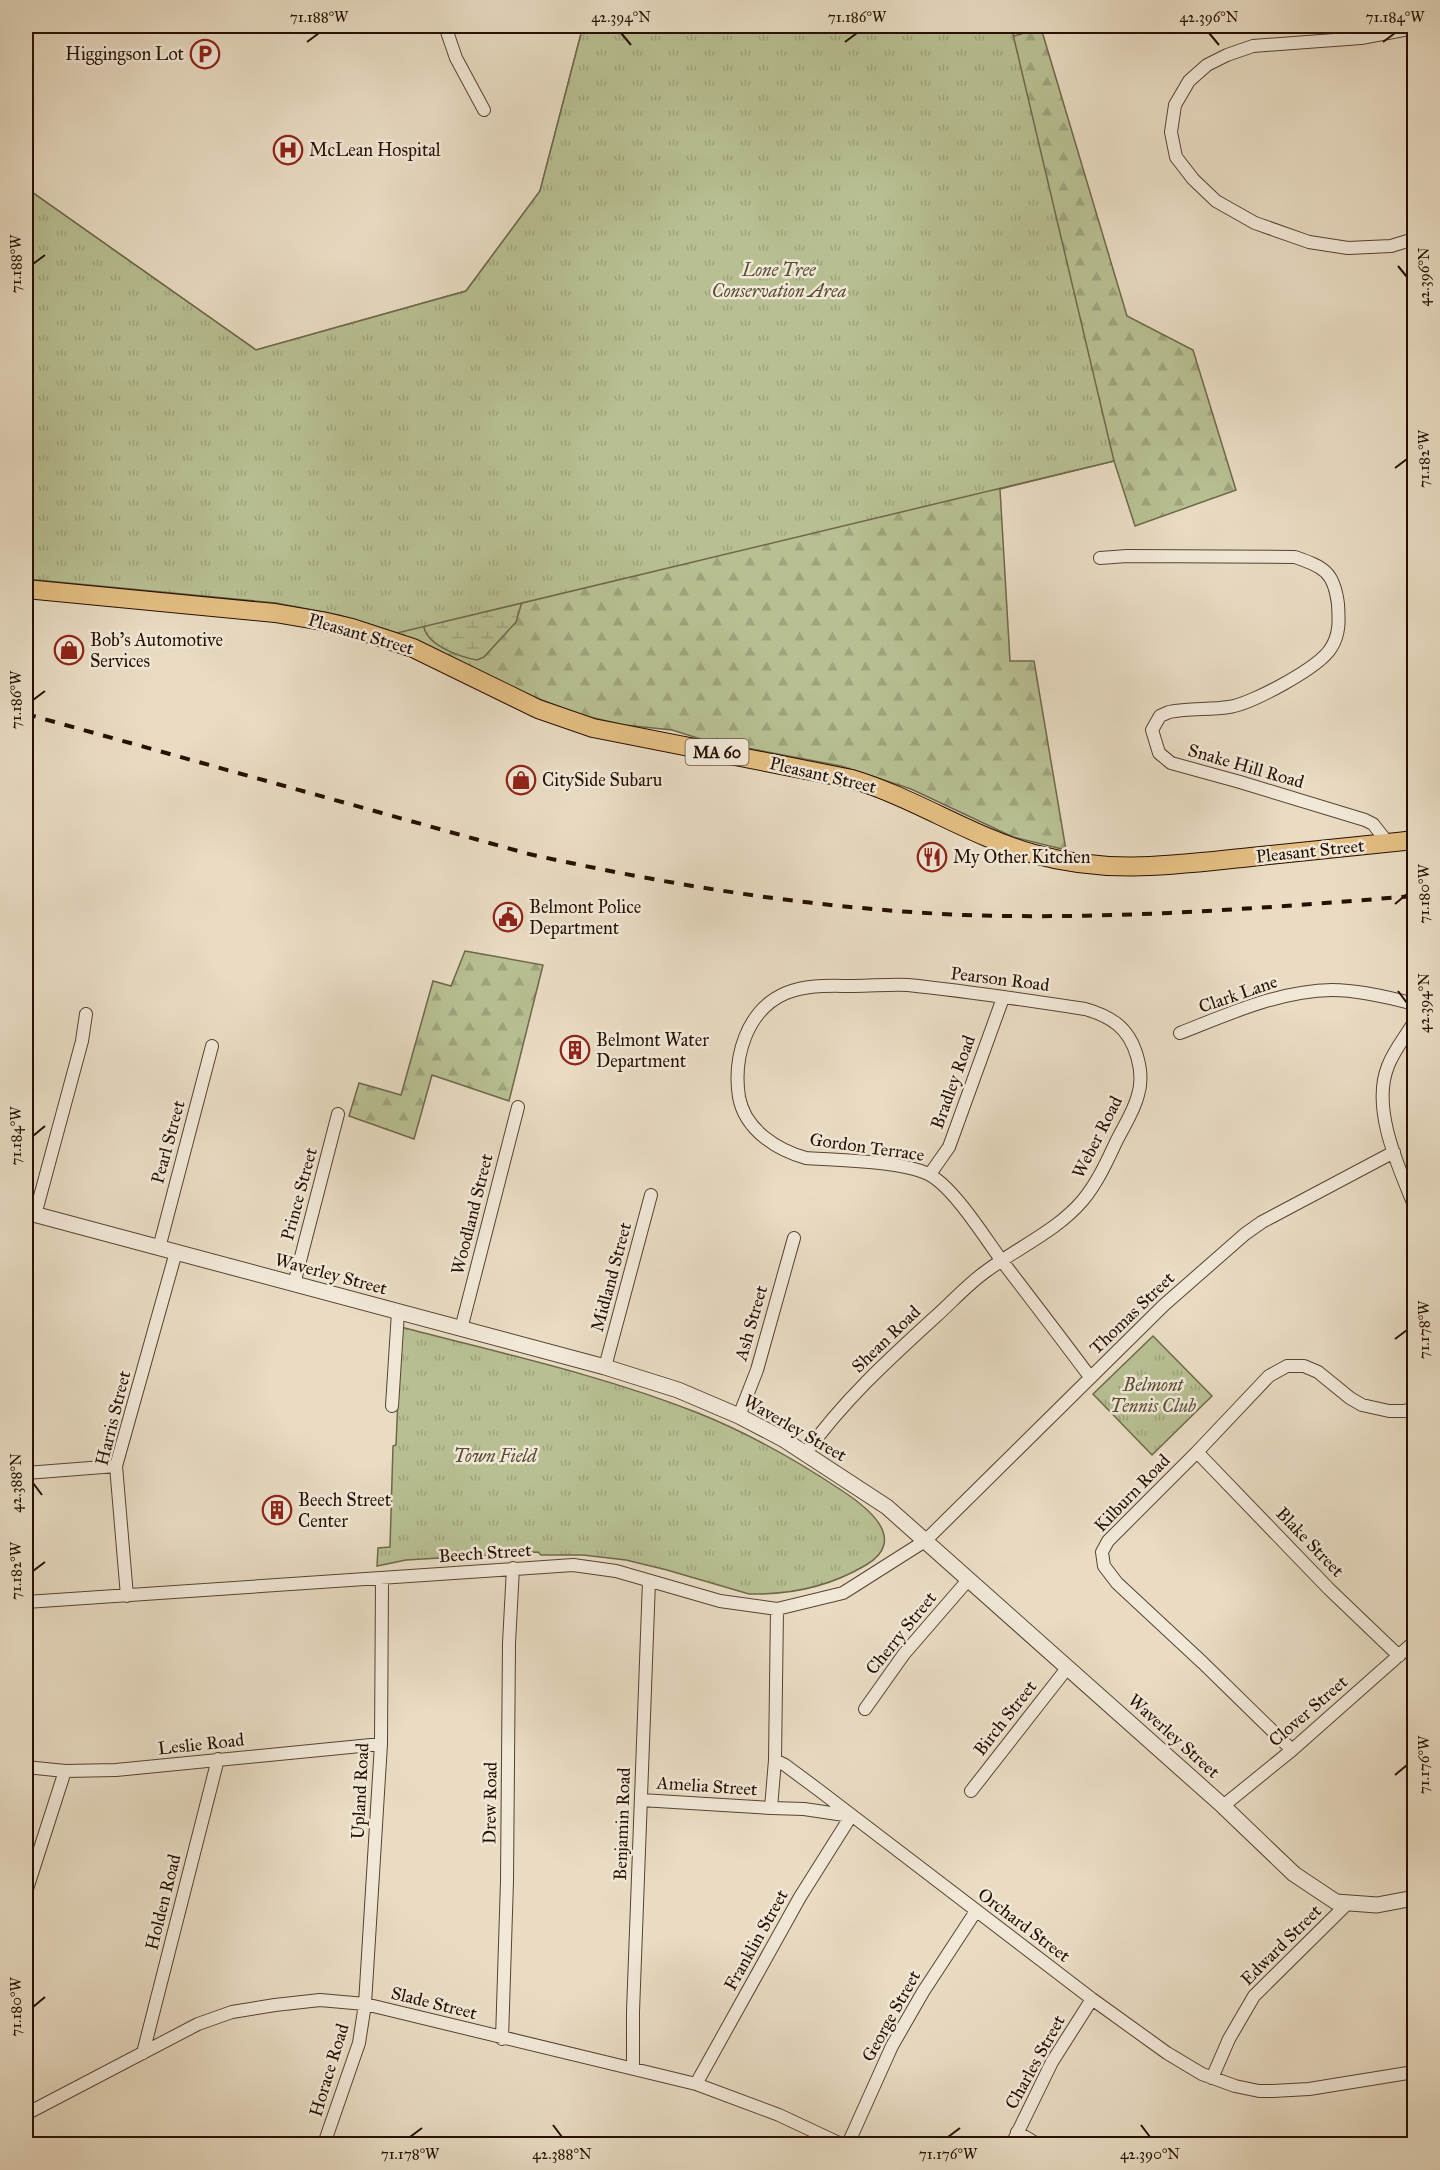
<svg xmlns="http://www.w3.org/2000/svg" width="1440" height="2170" viewBox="0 0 1440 2170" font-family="'IM FELL Great Primer',serif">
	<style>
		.forest { fill: url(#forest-firs); stroke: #6e684a; stroke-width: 1.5 }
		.wetland { fill: url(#wetland-marsh); stroke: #6e684a; stroke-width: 1.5 }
		.park { fill: url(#park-tufts); stroke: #6e684a; stroke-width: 1.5 }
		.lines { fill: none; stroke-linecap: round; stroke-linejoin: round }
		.minor-casing { stroke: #564331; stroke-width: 14 }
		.tertiary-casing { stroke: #564331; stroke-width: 17 }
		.primary-casing { stroke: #251000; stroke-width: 20 }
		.minor { stroke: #f1e8d8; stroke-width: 12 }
		.tertiary { stroke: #f1e8d8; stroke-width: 15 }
		.primary { stroke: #e4be82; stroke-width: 18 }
		.rail { stroke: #251000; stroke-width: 4; stroke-dasharray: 10 10; stroke-linecap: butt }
		.ticks { fill: none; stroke: #251000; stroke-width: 2 }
		.labels { text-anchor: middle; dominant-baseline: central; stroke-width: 5; stroke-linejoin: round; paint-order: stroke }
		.shield { fill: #f1e8d8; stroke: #625141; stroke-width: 1.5 }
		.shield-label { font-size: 16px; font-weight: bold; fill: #251000 }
		.poi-label { font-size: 18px; fill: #251000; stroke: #f1e8d8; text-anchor: start }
		.park-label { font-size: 18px; font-style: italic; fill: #584e33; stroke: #f1e8d8 }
		.street-label { font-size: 18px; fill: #251000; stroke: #f1e8d8 }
		.neatline { fill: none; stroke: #251000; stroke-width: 2 }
		.ticks-label { font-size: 15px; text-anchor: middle; fill: #251000 }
	</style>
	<defs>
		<pattern id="forest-firs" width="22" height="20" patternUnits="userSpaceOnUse" patternTransform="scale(1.5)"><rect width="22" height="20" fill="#b8c093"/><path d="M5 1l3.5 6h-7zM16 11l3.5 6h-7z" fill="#9ea47d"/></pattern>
		<pattern id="wetland-marsh" width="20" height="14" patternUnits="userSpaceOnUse" patternTransform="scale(1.5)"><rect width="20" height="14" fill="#b8c093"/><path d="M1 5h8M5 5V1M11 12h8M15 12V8" fill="none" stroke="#9ea47d"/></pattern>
		<pattern id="park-tufts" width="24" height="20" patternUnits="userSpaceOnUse" patternTransform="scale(1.5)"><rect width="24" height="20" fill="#b8c093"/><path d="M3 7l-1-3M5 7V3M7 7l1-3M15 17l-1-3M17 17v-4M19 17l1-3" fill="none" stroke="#9ea47d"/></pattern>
	</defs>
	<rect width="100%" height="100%" fill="#e9dcc3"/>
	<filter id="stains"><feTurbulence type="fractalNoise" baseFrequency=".00333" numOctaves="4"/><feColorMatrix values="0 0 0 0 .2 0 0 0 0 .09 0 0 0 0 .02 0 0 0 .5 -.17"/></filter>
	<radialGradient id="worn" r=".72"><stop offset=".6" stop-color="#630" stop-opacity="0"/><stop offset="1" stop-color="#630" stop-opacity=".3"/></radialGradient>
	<path class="forest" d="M583,26H1011L1014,36L1041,28L1127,316L1193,350L1236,490L1135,526L1114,461L1000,489L1010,661H1034L1066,850L1013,837L911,789L841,766L704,740L672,730L624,725L581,715L526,694L431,647L377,626L339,615L276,603L26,579V188L256,350L466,291L540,191Z
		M465,951L543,965L509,1101L432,1075L414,1139L349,1116L359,1083L401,1095L433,981L451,986Z"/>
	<path class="wetland" d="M526,588L516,622L484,657L477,660C460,657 429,646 424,628L432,617Z"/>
	<path class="park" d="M583,26H1011L1114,461L397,633L339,615L276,603L26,579V188L256,350L466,291L540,191Z
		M401,1327C500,1353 602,1375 698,1413C748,1433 796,1460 841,1490C867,1507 909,1539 866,1565C829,1587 791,1595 749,1594L667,1570L626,1560L583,1555H541L538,1552L406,1560L377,1566L378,1548L390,1547L393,1446L396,1445Z
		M1153,1336L1212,1396L1152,1455L1093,1394Z"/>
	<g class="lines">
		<g class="minor-casing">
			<path id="minor" d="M368,26L383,27L396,26
				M445,26L456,58L484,110
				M1414,28L1361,38L1253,46L1227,55L1207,65L1189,81L1175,105L1171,132L1176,157L1193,179L1216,201L1255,223L1309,242L1348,248L1391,246L1414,239
				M1100,558L1127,556L1295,557C1323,567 1334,571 1338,604C1339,620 1340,634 1331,648C1319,668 1251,704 1229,707C1209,710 1189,708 1169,712L1160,716L1152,730L1159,753L1171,763L1240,782L1365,820L1373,824L1388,843
				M1414,1022C1406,1036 1394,1050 1388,1066C1371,1108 1398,1166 1414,1205
				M1180,1033C1229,1014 1278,991 1332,990C1359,990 1388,997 1414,1004
				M930,1174L949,1147L1003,998
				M35,1215L82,1041L86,1014
				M159,1248L212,1046
				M294,1284L338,1114
				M461,1329L518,1107
				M605,1367L651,1195
				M392,1406L398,1312
				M739,1416L757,1370L794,1238
				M1197,1452L1329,1589L1399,1656
				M806,1453C842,1402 888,1360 934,1318C951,1303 967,1285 985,1272C1017,1248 1057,1231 1083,1200C1098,1182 1107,1161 1117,1140C1124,1126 1134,1111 1138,1095C1145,1073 1136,1039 1117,1024C1108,1017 1096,1012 1085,1009C1026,1000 967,991 908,985C891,984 872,986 854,986C831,986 808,984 786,993C746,1010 733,1058 739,1097C745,1130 777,1150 806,1158C838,1160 902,1161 928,1174C953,1186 985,1238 1002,1261C1031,1299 1061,1338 1090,1377
				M26,1473L116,1466
				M127,1596L116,1466L176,1252
				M26,1602L573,1565L616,1571L720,1601L777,1609L843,1593L925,1541L1164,1305L1245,1234L1262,1222L1394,1152
				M777,1609L775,1760L785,1765L820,1791L1092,1999L1167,2053L1202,2074L1235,2086L1259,2091H1273L1309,2089L1414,2072
				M865,1709L904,1654L968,1580
				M1292,1750L1203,1663L1117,1583L1104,1566L1102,1552L1108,1541L1197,1452L1269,1376L1287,1366H1304L1318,1372L1350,1398L1362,1405L1389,1411H1405L1414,1408
				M26,1767L65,1771L116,1770L381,1744
				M971,1791L1068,1667
				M641,1800L771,1808L775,1760
				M1223,1806L1292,1750L1414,1642
				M26,1892L65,1771
				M502,2039L507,1881L509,1643L513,1568
				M143,2053L218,1759
				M633,2068V2012L649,1581
				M1212,2078L1229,2039L1254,1996L1347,1904
				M696,2084L800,1897L851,1816L804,1809L771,1808
				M26,2114L198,2024L232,2012L275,2005L320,2000L365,2004L696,2084L779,2115L841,2144
				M1017,2132L1037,2144
				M324,2144L359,2043L365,2004L381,1744L382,1579
				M848,2144L892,2046L923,1992L976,1911
				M1012,2144L1052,2062L1092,1999"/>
		</g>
		<g class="tertiary-casing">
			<path id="tertiary" d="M26,1212L605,1367L678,1390L739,1416L783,1439L887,1507L1223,1806L1294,1874L1336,1902L1377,1905L1414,1898"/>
		</g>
		<g class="primary-casing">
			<path id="primary" d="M26,589L275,613L322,621L352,628L413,648L538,709L593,728L852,779C915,798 970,836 1034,854C1110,875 1174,865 1251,857C1306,851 1360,846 1414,840"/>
		</g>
		<use href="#minor" class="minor"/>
		<use href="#tertiary" class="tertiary"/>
		<use href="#primary" class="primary"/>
		<path class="rail" d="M26,714L529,854C673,886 818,909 965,915C1115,920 1265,908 1414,896"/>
	</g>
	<path class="ticks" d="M621,33L631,45M1209,33L1219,45M307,42L319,33M845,42L857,33M1383,42L1395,33M33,264L45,255M1398,266L1407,277M1395,468L1407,459M33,700L45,691M1395,904L1407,894M1398,991L1407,1003M33,1136L45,1126M1395,1339L1407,1330M33,1483L42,1495M33,1571L45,1562M1395,1775L1407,1765M33,2007L45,1997M553,2125L562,2137M1141,2125L1150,2137M410,2137L422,2128M948,2137L960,2128"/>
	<defs>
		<g id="parking-ring" transform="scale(1.5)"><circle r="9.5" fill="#f1e8d8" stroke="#8f2418" stroke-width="1.5"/><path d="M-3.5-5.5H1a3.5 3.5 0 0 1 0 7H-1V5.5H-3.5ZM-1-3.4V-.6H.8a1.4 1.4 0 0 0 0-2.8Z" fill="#8f2418"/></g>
		<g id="hospital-ring" transform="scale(1.5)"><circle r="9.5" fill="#f1e8d8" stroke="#8f2418" stroke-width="1.5"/><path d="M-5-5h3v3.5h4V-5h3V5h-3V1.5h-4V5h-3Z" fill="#8f2418"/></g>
		<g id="shop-ring" transform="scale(1.5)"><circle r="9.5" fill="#f1e8d8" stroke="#8f2418" stroke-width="1.5"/><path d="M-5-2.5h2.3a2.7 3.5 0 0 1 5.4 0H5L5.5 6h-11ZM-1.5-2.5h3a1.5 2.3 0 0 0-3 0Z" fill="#8f2418"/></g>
		<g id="restaurant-ring" transform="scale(1.5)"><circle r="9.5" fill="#f1e8d8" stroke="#8f2418" stroke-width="1.5"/><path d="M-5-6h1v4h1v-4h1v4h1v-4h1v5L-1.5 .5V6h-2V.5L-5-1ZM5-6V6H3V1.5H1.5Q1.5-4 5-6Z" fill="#8f2418"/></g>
		<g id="civic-ring" transform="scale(1.5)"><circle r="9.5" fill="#f1e8d8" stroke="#8f2418" stroke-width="1.5"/><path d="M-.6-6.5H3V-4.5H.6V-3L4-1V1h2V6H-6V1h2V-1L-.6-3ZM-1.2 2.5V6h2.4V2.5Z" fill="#8f2418"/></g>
		<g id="building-ring" transform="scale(1.5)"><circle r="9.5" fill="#f1e8d8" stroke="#8f2418" stroke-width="1.5"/><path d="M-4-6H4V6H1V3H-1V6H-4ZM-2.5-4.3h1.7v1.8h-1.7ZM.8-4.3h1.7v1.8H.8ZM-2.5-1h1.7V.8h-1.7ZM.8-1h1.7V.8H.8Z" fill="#8f2418"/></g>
	</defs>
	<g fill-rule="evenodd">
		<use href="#parking-ring" x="205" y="54"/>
		<use href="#hospital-ring" x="288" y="150"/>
		<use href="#shop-ring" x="69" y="650"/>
		<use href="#shop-ring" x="521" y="780"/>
		<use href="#restaurant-ring" x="932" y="857"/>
		<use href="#civic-ring" x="508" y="917"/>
		<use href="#building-ring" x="575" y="1050"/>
		<use href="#building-ring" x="277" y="1510"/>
	</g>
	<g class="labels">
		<rect class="shield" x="685.5" y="739" width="63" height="26" rx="4.5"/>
		<g class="shield-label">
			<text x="717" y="752">MA 60</text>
		</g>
		<g class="poi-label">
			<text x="184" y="54" text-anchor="end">Higgingson Lot</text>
			<text x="309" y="150">McLean Hospital</text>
			<text x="90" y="640">Bob’s Automotive<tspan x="90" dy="21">Services</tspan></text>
			<text x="542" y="780">CitySide Subaru</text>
			<text x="953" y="857">My Other Kitchen</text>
			<text x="529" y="907">Belmont Police<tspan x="529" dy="21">Department</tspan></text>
			<text x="596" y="1040">Belmont Water<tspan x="596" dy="21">Department</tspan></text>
			<text x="298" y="1500">Beech Street<tspan x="298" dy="21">Center</tspan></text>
		</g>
		<g class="park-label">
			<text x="779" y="270">Lone Tree<tspan x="779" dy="21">Conservation Area</tspan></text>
			<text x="1153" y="1385">Belmont<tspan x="1153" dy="21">Tennis Club</tspan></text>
			<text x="495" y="1456">Town Field</text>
		</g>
		<g class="street-label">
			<text transform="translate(361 634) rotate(16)">Pleasant Street</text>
			<text transform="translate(1246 766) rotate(16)">Snake Hill Road</text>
			<text transform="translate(823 775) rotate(13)">Pleasant Street</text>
			<text transform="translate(1310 851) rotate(-6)">Pleasant Street</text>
			<text transform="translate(1000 979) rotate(7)">Pearson Road</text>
			<text transform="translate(1238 994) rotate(-19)">Clark Lane</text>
			<text transform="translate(953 1082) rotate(-70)">Bradley Road</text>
			<text transform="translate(1097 1137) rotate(-63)">Weber Road</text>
			<text transform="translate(168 1142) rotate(-75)">Pearl Street</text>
			<text transform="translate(867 1147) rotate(8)">Gordon Terrace</text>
			<text transform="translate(299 1194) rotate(-75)">Prince Street</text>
			<text transform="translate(472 1214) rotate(-76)">Woodland Street</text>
			<text transform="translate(331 1274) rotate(15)">Waverley Street</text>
			<text transform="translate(611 1277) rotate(-75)">Midland Street</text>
			<text transform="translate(1132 1313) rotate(-44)">Thomas Street</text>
			<text transform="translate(751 1323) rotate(-74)">Ash Street</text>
			<text transform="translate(886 1339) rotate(-44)">Shean Road</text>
			<text transform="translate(113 1418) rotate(-76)">Harris Street</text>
			<text transform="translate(795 1428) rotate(30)">Waverley Street</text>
			<text transform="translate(1132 1493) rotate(-46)">Kilburn Road</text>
			<text transform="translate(1310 1542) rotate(46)">Blake Street</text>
			<text transform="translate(485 1553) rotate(-4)">Beech Street</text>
			<text transform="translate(901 1633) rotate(-51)">Cherry Street</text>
			<text transform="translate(1308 1711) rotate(-41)">Clover Street</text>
			<text transform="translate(1005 1718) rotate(-52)">Birch Street</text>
			<text transform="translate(1174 1736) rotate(42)">Waverley Street</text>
			<text transform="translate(201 1744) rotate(-6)">Leslie Road</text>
			<text transform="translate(707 1786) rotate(4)">Amelia Street</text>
			<text transform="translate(360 1791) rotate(-87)">Upland Road</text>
			<text transform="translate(490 1803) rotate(-89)">Drew Road</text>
			<text transform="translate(622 1824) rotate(-88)">Benjamin Road</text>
			<text transform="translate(163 1902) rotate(-76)">Holden Road</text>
			<text transform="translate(1024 1925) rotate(37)">Orchard Street</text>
			<text transform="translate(756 1940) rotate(-61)">Franklin Street</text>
			<text transform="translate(1281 1945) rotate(-45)">Edward Street</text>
			<text transform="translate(434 2003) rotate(14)">Slade Street</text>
			<text transform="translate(891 2016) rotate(-61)">George Street</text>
			<text transform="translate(1035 2062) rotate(-61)">Charles Street</text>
			<text transform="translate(329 2070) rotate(-73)">Horace Road</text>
		</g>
	</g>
	<rect width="1440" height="2170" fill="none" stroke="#e9dcc3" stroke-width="66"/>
	<rect x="33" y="33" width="1374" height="2104" class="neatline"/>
	<g class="ticks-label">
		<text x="319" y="22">71.188°W</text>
		<text x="621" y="22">42.394°N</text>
		<text x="857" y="22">71.186°W</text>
		<text x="1209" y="22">42.396°N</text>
		<text x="1395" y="22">71.184°W</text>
		<text transform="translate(16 264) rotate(-90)" y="5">71.188°W</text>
		<text transform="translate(1424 277) rotate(-90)" y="5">42.396°N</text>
		<text transform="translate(1424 459) rotate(-90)" y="5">71.182°W</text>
		<text transform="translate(16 700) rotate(-90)" y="5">71.186°W</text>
		<text transform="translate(1424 894) rotate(-90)" y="5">71.180°W</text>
		<text transform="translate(1424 1003) rotate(-90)" y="5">42.394°N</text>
		<text transform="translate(16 1136) rotate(-90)" y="5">71.184°W</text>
		<text transform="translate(1424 1330) rotate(-90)" y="5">71.178°W</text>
		<text transform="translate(16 1483) rotate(-90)" y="5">42.388°N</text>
		<text transform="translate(16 1571) rotate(-90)" y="5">71.182°W</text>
		<text transform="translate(1424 1765) rotate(-90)" y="5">71.176°W</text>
		<text transform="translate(16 2007) rotate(-90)" y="5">71.180°W</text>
		<text x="410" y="2159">71.178°W</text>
		<text x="562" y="2159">42.388°N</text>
		<text x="948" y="2159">71.176°W</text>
		<text x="1150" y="2159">42.390°N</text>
	</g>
	<rect width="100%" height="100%" filter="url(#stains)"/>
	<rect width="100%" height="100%" fill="url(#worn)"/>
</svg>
